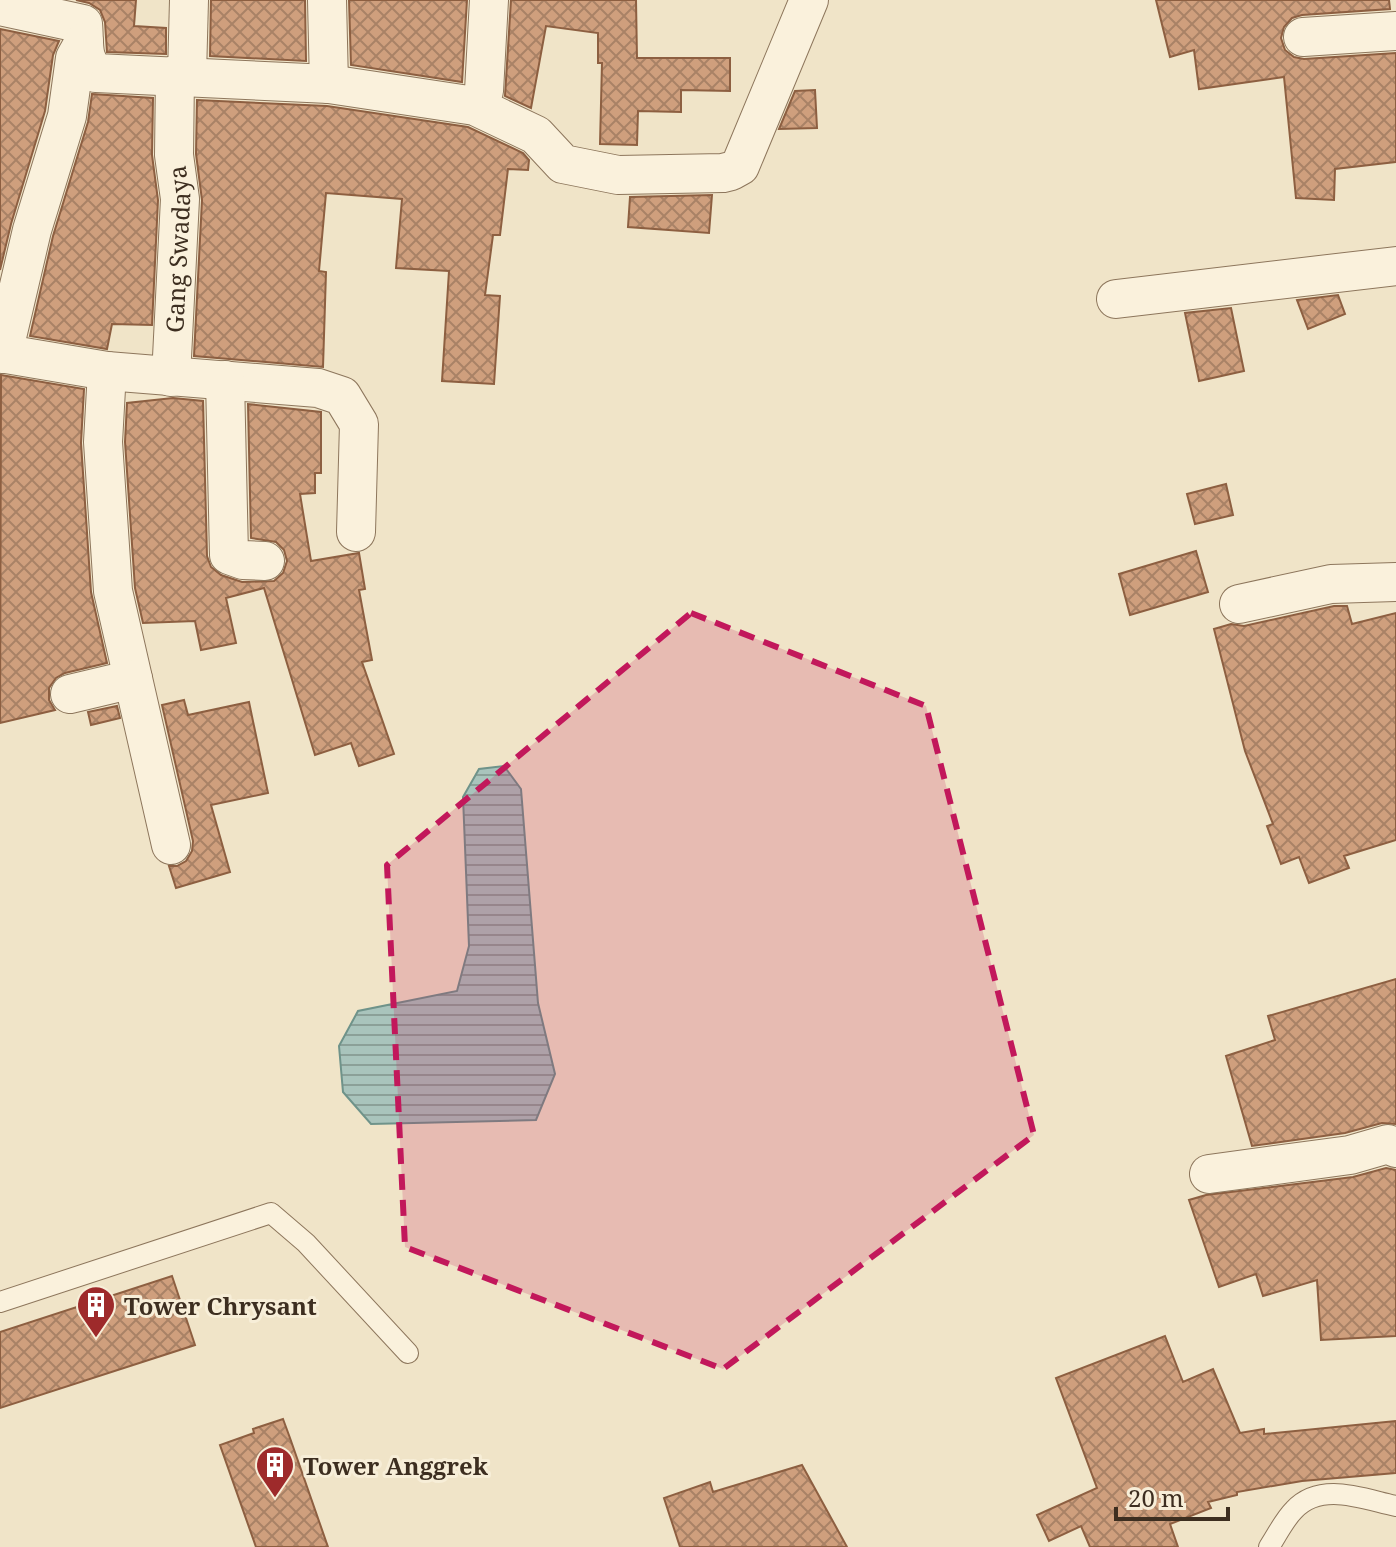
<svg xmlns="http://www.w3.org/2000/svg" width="1396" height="1547" viewBox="0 0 1396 1547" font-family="'Noto Serif',serif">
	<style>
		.water { fill: url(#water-rules); stroke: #6f938a; stroke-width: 2 }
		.building { fill: url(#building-cross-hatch); stroke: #8d5f41; stroke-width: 2 }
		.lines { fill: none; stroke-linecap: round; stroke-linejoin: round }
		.lane-casing { stroke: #8d765c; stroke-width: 22 }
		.street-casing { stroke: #8d765c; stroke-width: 40 }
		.lane { stroke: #faf1dc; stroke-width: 20 }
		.street { stroke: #faf1dc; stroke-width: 38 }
		.marked { fill: #c2185b; fill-opacity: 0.2; stroke: #c2185b; stroke-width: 6; stroke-dasharray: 16 10; stroke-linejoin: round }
		.labels { text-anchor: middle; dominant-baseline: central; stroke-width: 6; stroke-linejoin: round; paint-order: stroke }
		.street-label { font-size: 24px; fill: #3d2e20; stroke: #f7eed8 }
		.poi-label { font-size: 24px; font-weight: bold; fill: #3d2e20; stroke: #f7eed8; text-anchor: start }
	</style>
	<defs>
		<pattern id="water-rules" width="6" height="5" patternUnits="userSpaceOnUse" patternTransform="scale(2)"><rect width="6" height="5" fill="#a9c4bc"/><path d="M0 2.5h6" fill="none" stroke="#8ba098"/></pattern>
		<pattern id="building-cross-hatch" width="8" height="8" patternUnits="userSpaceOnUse" patternTransform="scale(2)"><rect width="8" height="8" fill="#cf9f7d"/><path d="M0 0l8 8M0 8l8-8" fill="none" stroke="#a98266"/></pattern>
	</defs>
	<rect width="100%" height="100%" fill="#f0e4c8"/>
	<path class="water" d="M504,766L521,789L538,1003L555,1074L536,1120L371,1124L343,1092L339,1046L358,1011L457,991L469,946L463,797L479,769Z"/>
	<path class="building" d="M76,0H136L134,26L166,28V54L107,52L105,22L100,10L89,3Z
		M211,0H305L306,61L210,56Z
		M349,0H467L462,82L351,65Z
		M511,0H636L637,58H730V91L681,90V112L638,111L637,145L600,144L602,63H598V33L546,26L531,108L505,96Z
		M1156,0H1389L1390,9L1302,15L1292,18L1284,27L1281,38L1285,50L1294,57L1304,59L1396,53V162L1335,169L1334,200L1296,198L1284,77L1199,89L1194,50L1170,57Z
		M0,29L59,41L53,55L45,111L11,224L0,270Z
		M815,90L817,128L779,129L795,91Z
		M92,94L153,98L152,155L158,200L152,325L112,324L107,349L30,336L53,236L88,122Z
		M197,100L327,106L468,127L523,153L529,160L528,170L508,169L500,235H493L485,295L500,296L494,384L442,381L449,271L396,268L402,199L326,193L319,271L326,272L323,367L194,356L202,200L196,154Z
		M712,195L709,233L628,227L630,197Z
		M1338,295L1345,314L1308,329L1297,300Z
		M1231,308L1244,371L1199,381L1185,313Z
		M1,375L84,389L81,443L91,592L107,663L65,673L56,678L49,688V700L55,710L0,723Z
		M173,398L203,401L207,556L211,567L221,575L242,582L274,581L283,573L287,561L284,550L276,542L251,538L248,404L321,412V473H315V493L300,494L311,561L359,553L365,589L359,590L372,660L362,662L394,754L359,766L351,743L315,755L264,588L226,598L236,643L201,650L195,621L143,623L135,588L125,442L127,403Z
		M1226,484L1233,515L1195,524L1187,494Z
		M1196,551L1208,592L1130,615L1119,574Z
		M1334,606H1347L1352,624L1396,613V840L1344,856L1349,868L1309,883L1299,857L1281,864L1267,826L1273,824L1245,751L1214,629L1231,624L1244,626Z
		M184,700L188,715L249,702L268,793L211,805L230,872L176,888L169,866H177L186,861L192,851L193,841L162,705Z
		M117,706L120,718L91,725L88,712Z
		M1396,979V1124L1382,1123L1345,1133L1252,1146L1226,1056L1275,1040L1268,1016Z
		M1386,1168L1396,1170V1336L1321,1340L1317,1280L1263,1296L1256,1274L1219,1287L1189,1200L1206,1195L1353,1177Z
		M172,1276L195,1345L0,1408V1332Z
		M1165,1336L1183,1382L1213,1369L1240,1433L1264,1429V1434L1396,1421V1473L1302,1481L1237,1492V1495L1208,1502L1211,1508L1170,1524L1178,1547H1090L1081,1526L1049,1541L1037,1515L1097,1488L1056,1378Z
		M283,1419L290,1438L328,1547H256L220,1445L254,1433L253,1429Z
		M802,1465L847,1547H680L664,1498L710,1482L713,1492Z"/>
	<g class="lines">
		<g class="lane-casing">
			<path id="lane" d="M0,1302L271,1213L306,1243L408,1353
				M1269,1547C1277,1535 1284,1520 1294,1510C1321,1481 1363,1499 1396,1506"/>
		</g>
		<g class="street-casing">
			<g id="street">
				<path d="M327,0L329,84"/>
				<path d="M0,6L83,24C85,44 81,59 96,73L329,84L475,106L536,135L563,164L618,175L723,173L731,171L740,166L809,0"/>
				<path d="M1303,37L1396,31"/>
				<path d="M187,75L189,0"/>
				<path d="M475,106L484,91L489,0"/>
				<path d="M1116,299L1396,266"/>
				<path d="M0,353L107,371L318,388L342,396L359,424L356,532"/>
				<path d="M3,354L32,230L67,116L75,58L84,42"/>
				<path d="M107,371L103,442L113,591L171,845"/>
				<path id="s1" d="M171,377L180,199L174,155L175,75"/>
				<path d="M225,380L229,555L243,560L265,561"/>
				<path d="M1239,604L1331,584L1396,582"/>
				<path d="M70,694L133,679"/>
				<path d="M1209,1174L1350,1155L1388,1144L1396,1148"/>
			</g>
		</g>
		<use href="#lane" class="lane"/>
		<use href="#street" class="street"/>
	</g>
	<path class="marked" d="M691,613L926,706L1034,1135L723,1369L405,1247L387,865Z"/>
	<defs>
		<g id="building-pin" transform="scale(2)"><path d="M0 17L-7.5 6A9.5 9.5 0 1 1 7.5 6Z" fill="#9e2a2b" stroke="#f7eed8"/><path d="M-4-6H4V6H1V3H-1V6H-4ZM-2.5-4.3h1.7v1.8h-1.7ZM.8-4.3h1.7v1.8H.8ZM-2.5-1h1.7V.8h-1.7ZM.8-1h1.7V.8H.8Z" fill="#fff"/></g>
	</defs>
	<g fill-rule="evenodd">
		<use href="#building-pin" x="96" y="1305"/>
		<use href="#building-pin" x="275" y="1465"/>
	</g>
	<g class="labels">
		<g class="street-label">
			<text stroke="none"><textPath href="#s1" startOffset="128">Gang Swadaya</textPath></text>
		</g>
		<g class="poi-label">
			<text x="124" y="1305">Tower Chrysant</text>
			<text x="303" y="1465">Tower Anggrek</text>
		</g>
	</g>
	<path d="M1116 1507v12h112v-12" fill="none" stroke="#3d2e20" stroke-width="4"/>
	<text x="1128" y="1507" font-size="24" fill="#3d2e20" stroke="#f7eed8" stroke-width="6" paint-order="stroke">20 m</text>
</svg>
